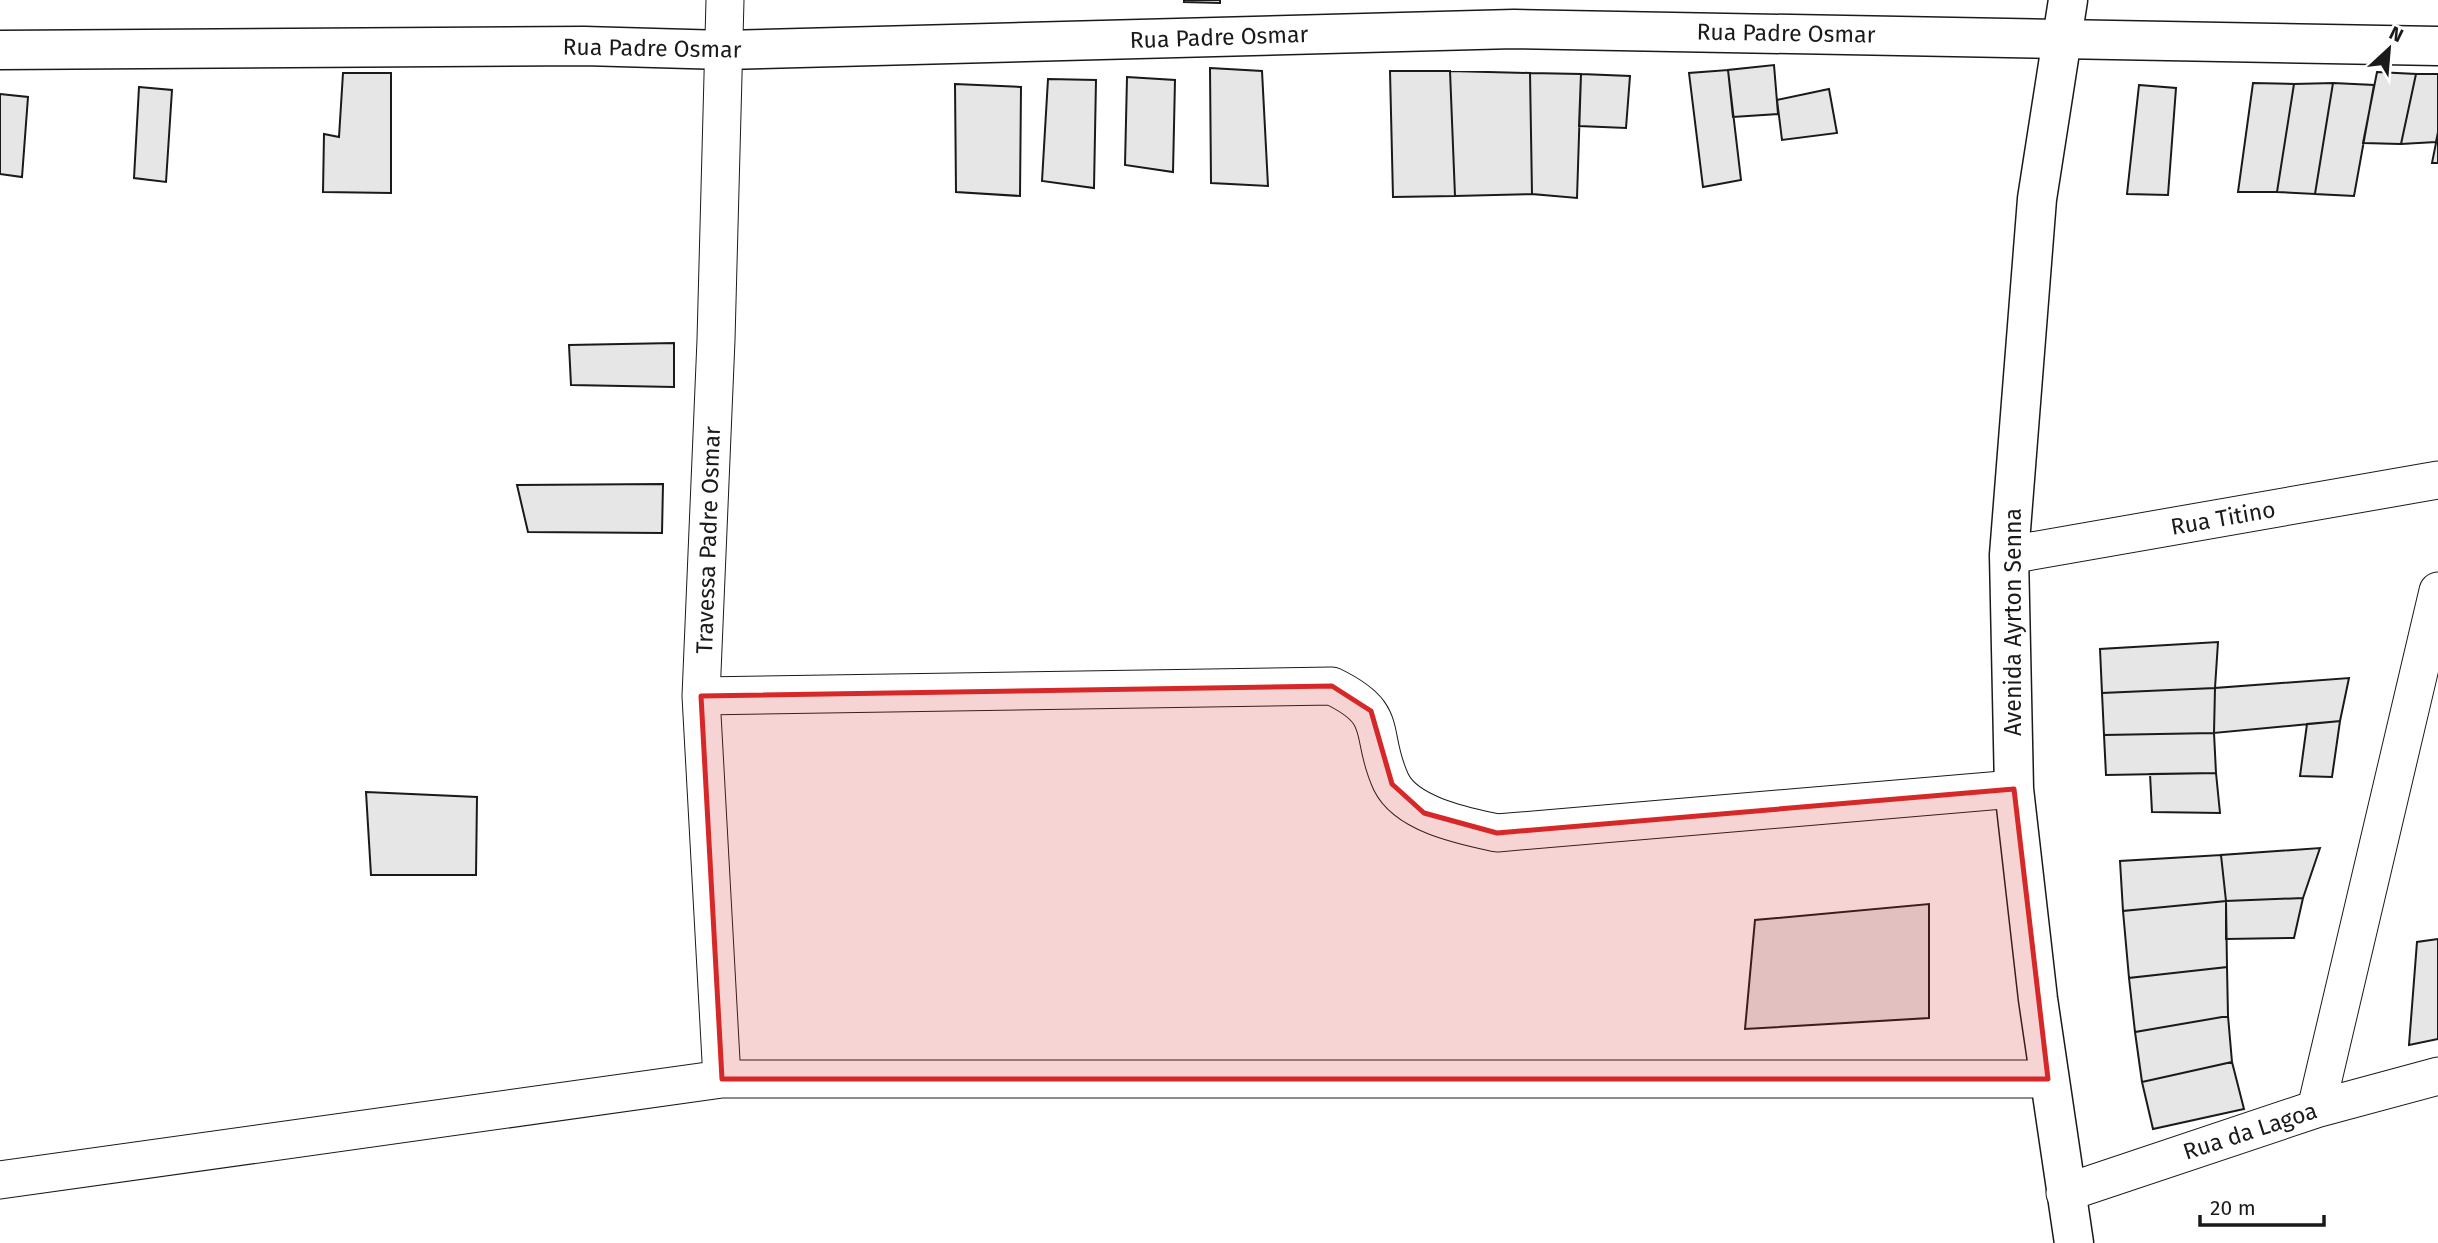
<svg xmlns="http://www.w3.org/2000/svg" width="2438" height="1243" viewBox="0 0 2438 1243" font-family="'Fira Sans',sans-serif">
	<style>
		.building { fill: #e6e6e6; stroke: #1a1a1a; stroke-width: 2 }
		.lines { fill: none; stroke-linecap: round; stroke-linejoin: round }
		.minor-casing { stroke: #1a1a1a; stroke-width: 39 }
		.tertiary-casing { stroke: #1a1a1a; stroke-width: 41 }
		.primary-casing { stroke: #1a1a1a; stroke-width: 41 }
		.minor { stroke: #fff; stroke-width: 37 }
		.tertiary { stroke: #fff; stroke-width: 38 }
		.primary { stroke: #fff; stroke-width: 38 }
		.marked { fill: #d62828; fill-opacity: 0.2; stroke: #d62828; stroke-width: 5; stroke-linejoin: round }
		.labels { text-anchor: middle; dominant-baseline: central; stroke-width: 5; stroke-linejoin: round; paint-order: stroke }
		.street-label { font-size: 23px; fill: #1a1a1a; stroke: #fff }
	</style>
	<rect width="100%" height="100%" fill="#fff"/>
	<path class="building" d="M1184,0H1220V3L1184,2Z
		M1774,65L1778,114L1733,117L1728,70Z
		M1210,68L1262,71L1268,186L1211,183Z
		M1728,70L1741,180L1703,187L1689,73Z
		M1390,71H1450L1455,196L1393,197Z
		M1450,71L1530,73L1532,194L1455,196Z
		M2377,72L2416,74L2401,144L2363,143Z
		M343,73H391V193L323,192L324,134L339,137Z
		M1530,73L1581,74L1577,198L1532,194Z
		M1581,74L1630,76L1626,128L1579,126Z
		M2416,74H2438V132L2436,142L2401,144Z
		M1127,77L1175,80L1173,172L1125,165Z
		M1048,79L1096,80L1094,188L1042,181Z
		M2253,83L2294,84L2277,192H2238Z
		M2333,83L2315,194L2277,192L2294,84Z
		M2333,83L2374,85L2354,196L2315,194Z
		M955,84L1021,87L1020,196L956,192Z
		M2139,85L2176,88L2168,195L2127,194Z
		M139,87L172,90L166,182L134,178Z
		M1829,89L1837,133L1782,140L1777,100Z
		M0,94L28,97L22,177L0,174Z
		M2438,133V163H2432Z
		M674,343V387L571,385L569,345Z
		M663,484L662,533L528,532L517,485Z
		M2218,642L2215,688L2102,693L2100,649Z
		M2349,678L2340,721L2214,733L2215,688Z
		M2215,688L2214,733L2104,735L2102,693Z
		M2340,721L2332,777L2300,776L2307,724Z
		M2214,733L2216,773L2106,775L2104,735Z
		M2216,773L2220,813L2152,812L2150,774Z
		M366,792L477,797L476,875H371Z
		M2320,848L2303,898L2226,901L2221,855Z
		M2221,855L2226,901L2123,911L2120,861Z
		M2303,898L2294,938L2226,939V901Z
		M2226,901L2227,967L2129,978L2123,911Z
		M1929,904V1018L1745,1029L1755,920Z
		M2438,939V1039L2409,1045L2417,942Z
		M2227,967L2228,1016L2135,1032L2129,978Z
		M2228,1016L2232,1062L2142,1082L2135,1032Z
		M2232,1062L2244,1109L2153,1129L2142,1082Z"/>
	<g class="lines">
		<g class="minor-casing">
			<path id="minor" d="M2009,555L2438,480
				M701,696L1332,686C1392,715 1368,732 1391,782C1407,815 1465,826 1497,833L2014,789
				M722,1079L701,696L716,340L725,0
				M2316,1109L2438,591
				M0,1180L722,1079H2048
				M2065,1193L2316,1109L2438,1076"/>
		</g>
		<g class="tertiary-casing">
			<path id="tertiary" d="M0,50L584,46L724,50L1514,29L2438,46"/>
		</g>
		<g class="primary-casing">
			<path id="primary" d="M2068,0L2037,199L2009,555L2014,789L2038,999L2074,1243"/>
		</g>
		<use href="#minor" class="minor"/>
		<use href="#tertiary" class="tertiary"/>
		<use href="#primary" class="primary"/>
	</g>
	<path class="marked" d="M1332,686L1371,711L1392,784L1424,813L1497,833L2014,789L2048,1079H722L701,696Z"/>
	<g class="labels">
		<g class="street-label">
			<text transform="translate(1786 33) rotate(1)">Rua Padre Osmar</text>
			<text transform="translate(1219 37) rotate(-2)">Rua Padre Osmar</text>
			<text transform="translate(652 48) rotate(1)">Rua Padre Osmar</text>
			<text transform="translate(2223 518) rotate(-10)">Rua Titino</text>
			<text transform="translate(708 540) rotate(-88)">Travessa Padre Osmar</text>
			<text transform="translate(2013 622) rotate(-90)">Avenida Ayrton Senna</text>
			<text transform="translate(2250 1131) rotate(-18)">Rua da Lagoa</text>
		</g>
	</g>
	<g transform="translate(2389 49) rotate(26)" stroke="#ffffff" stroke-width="5" paint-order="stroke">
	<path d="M0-5L12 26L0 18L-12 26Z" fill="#1a1a1a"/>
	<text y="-10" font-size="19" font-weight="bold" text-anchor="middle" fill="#1a1a1a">N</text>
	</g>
	<path d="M2200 1215v10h124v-10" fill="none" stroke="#1a1a1a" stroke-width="3.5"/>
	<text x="2210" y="1215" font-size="21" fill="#1a1a1a" stroke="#ffffff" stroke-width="5" paint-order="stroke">20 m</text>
</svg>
